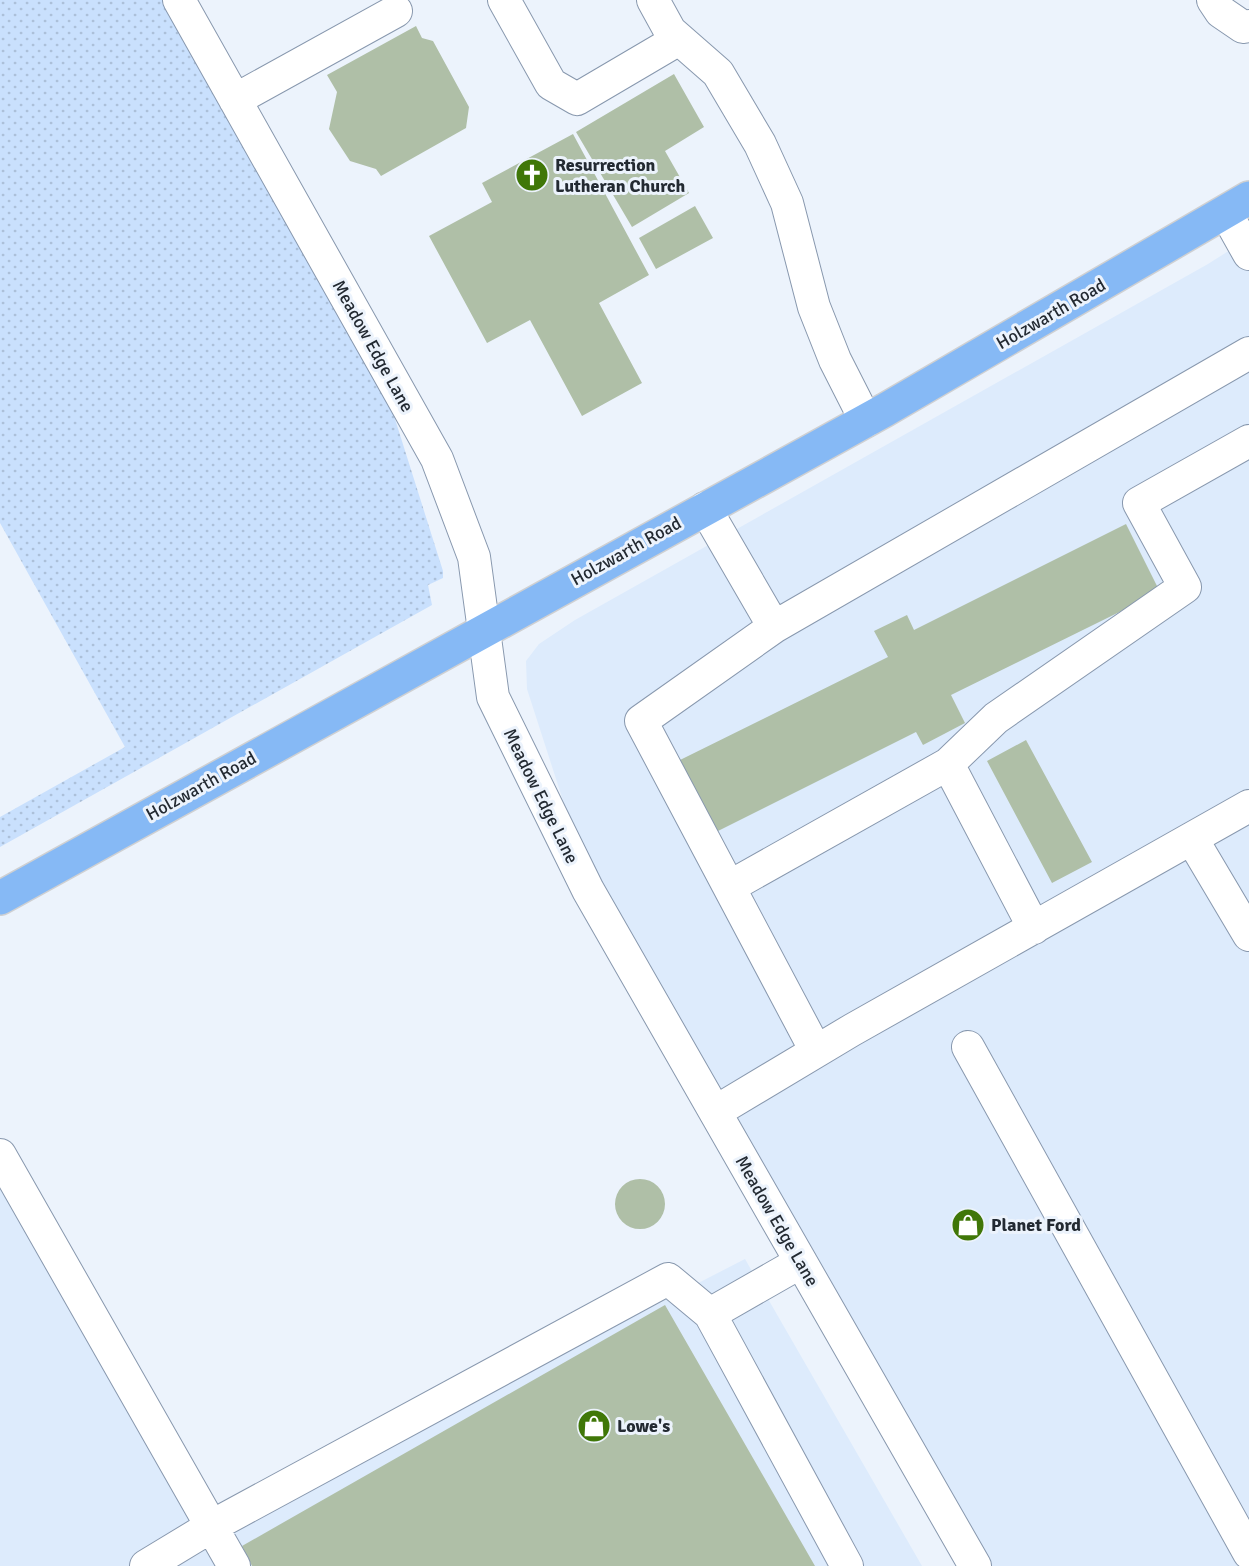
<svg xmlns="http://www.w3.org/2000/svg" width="1249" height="1566" viewBox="0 0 1249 1566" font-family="Signika,sans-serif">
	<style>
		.built { fill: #ddebfc }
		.green { fill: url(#green-dots) }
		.building { fill: #afbfa7 }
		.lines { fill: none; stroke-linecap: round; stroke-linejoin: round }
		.minor-casing { stroke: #8898ae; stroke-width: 34 }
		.major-casing { stroke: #cfd0d2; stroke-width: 36 }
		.minor { stroke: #fff; stroke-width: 32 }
		.major { stroke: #86b9f5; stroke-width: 33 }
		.labels { text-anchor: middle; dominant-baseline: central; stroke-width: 6; stroke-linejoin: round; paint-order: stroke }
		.poi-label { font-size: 18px; font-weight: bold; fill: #232a32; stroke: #ecf3fc; text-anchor: start }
		.street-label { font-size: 18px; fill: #232a32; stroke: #ecf3fc }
	</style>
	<defs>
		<pattern id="green-dots" width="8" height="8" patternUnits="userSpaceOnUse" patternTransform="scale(1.5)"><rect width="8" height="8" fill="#c9e0fd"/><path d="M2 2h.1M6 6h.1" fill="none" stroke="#acc0d9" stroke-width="1.8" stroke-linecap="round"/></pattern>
	</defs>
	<rect width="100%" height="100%" fill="#ecf3fc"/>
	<path class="built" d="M1249,238V1566H989L577,844L527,689L526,661L539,644L575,620L1208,264Z
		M0,1172L218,1530L745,1259L922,1566H0Z"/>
	<path class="green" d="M0,0H165L389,400L443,571V578L428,585L432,605L0,847V817L125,747L0,523Z"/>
	<path class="building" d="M416,26L422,38L433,41L469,107L466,128L381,176L376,169L350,161L329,129L337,92L327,75Z
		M674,74L704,127L665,151L689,193L632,227L576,132Z
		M573,134L649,275L599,303L642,383L582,416L530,320L487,343L429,236L492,202L482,183Z
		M695,206L713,238L656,269L639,238Z
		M1126,524L1160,592L951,695L965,723L923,745L916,732L716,832L680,760L888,657L874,631L907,615L914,630Z
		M1026,740L1092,862L1052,883L987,761Z
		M615 1204a25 25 0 1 1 50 0a25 25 0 1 1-50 0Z
		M665,1305L815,1566H252L242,1546Z"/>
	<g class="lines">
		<g class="minor-casing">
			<path id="minor" d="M179,0L437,459L474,557L493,697L588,890L975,1566
				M504,0L551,84L577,99L679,39
				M653,0L670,31L718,73L760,144L787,203L814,307L835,360L866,421
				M1213,0L1221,12L1243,27L1249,26
				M235,100L396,11
				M1226,213L1249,254
				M705,508L774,627L641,721L816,1051
				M774,627L1249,353
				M1192,839L1249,935
				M729,887L948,764
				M1034,928L948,764L996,718L1185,587L1139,503L1249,441
				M968,1047L1249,1553
				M715,1112L852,1030L1249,806
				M0,1155L234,1566
				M801,1262L710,1314L847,1566
				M146,1566L212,1526L668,1279L710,1314"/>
		</g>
		<g class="major-casing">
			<path id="major" d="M0,898L885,410L1249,198"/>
		</g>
		<use href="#minor" class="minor"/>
		<use href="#major" class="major"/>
	</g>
	<defs>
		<g id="church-disc" transform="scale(1.725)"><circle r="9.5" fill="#407708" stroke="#ecf3fc"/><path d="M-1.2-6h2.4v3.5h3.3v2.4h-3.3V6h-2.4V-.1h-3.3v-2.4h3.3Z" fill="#fff"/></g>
		<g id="shop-disc" transform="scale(1.725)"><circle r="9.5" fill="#407708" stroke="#ecf3fc"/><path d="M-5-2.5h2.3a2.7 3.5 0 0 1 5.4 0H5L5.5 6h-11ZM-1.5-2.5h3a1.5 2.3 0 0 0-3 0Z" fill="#fff"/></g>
	</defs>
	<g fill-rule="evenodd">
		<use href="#church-disc" x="532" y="175"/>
		<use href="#shop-disc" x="968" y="1225"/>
		<use href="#shop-disc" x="594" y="1426"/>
	</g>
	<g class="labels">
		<g class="poi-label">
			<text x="555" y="165">Resurrection<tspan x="555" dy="21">Lutheran Church</tspan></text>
			<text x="991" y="1225">Planet Ford</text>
			<text x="617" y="1426">Lowe's</text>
		</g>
		<g class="street-label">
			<text transform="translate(1051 314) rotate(-30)">Holzwarth Road</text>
			<text transform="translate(373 346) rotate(61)">Meadow Edge Lane</text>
			<text transform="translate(626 551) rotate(-29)">Holzwarth Road</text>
			<text transform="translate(201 786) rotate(-29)">Holzwarth Road</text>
			<text transform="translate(541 796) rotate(64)">Meadow Edge Lane</text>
			<text transform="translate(777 1221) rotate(60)">Meadow Edge Lane</text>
		</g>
	</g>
</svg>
